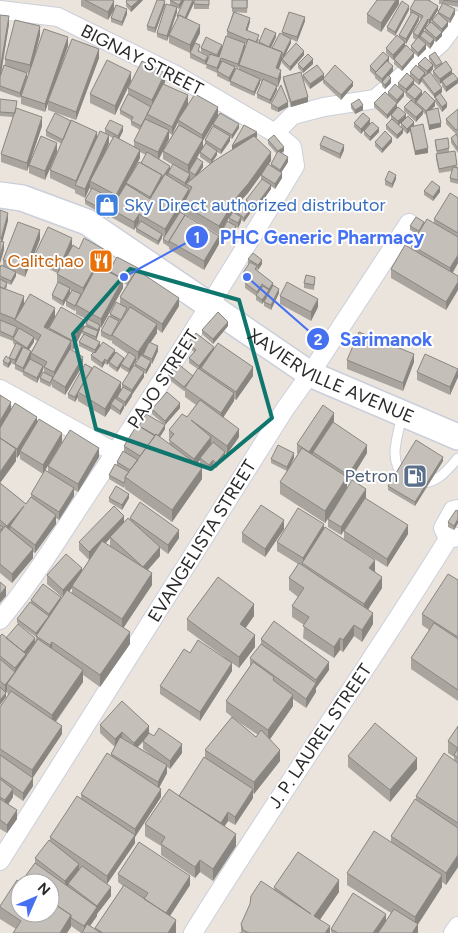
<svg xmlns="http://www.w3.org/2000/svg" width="458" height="933" viewBox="0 0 458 933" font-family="Figtree,sans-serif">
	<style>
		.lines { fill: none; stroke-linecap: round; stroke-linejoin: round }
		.service-casing { stroke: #cbcfdb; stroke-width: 11 }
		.minor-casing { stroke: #cbcfdb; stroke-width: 20 }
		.secondary-casing { stroke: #cbcfdb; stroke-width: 28 }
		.service { stroke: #fff; stroke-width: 9 }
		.minor { stroke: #fff; stroke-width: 18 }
		.secondary { stroke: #fff; stroke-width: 25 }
		.wall { fill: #a9a49e; fill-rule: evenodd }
		.shaded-wall { fill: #898681 }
		.building { fill: #c4bfb8; stroke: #898681 }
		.marked { fill: none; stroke: #0f766e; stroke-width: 4; stroke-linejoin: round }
		.labels { text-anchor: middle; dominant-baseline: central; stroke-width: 4; stroke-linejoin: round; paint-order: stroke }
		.street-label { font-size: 18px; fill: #2a2a2a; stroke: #fff }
		.shop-label { font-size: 18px; fill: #366cbe; stroke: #fff; text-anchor: start }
		.food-label { font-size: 18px; fill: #c56008; stroke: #fff; text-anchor: end }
		.service-label { font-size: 18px; fill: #4e5e75; stroke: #fff; text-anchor: end }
		.leader { fill: none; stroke: #4470f1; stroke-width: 2 }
		.callout-dot { fill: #4470f1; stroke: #fff; stroke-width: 2 }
		.mark-label { font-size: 15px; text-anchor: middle; font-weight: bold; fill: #fff }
		.callout-label { font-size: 19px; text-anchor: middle; font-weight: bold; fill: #4470f1; stroke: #fff; stroke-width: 4; stroke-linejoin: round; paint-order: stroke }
	</style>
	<rect width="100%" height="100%" fill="#ebe4dd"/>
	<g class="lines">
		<g class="service-casing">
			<path id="service" d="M402,415C398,437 387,459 405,478
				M419,483C438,484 447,470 458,458"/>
		</g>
		<g class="minor-casing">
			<path id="minor" d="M0,10L58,17L176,75L275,133L292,147L295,166C230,273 165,379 95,483C64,529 36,577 0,620
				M275,133L293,115L324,107L375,99L441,43L458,20
				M0,389L116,453
				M448,539L443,528L453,510L458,509
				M0,861L285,409L310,374L409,223
				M193,933C275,800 366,672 448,539L458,537
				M453,933L458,926"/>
		</g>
		<g class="secondary-casing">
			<g id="secondary">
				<path id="s1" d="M0,195L22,198L87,222L310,374L458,437"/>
			</g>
		</g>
		<use href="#service" class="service"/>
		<use href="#minor" class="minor"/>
		<use href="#secondary" class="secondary"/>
	</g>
	<path class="wall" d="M81,0H112L108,20L81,6Z
		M127,0H143L131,12L126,6V2Z
		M170,0H184L179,9L177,8V12L170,33L177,19V16L194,0V3L187,18L200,33L190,53L169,43V36L167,41L157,37V33L173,6L170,5Z
		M209,0V9H194V4Z
		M232,0H253H248L247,13L234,12L250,22L247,31L259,39L258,43H259V42L276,37L271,48H272L282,34V32L305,21L297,42L291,39V43L285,55H304L290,71L282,63V60L279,69L281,78L278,87H277V90L270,104L257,98V94L262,82L260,81V83L254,96L230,85V81L234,72L229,82L217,76V73L206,68L207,61L205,65L190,58V53L200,50L199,52L208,60L209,56L201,52V48H222L236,40L227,36V31L233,12H232ZM245,43L246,44L239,65V69L235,71L234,67L238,68L245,47Z
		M399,0V4L381,32L367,23V14Z
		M415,0H431L430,1L438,10L431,22L432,23V20L438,13V12L442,4H439V0H458V7L448,5L455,14L450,23L448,22V26L442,33V36L436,42L434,41V43L430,49L426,45V49L418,57L414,53V57L402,71L394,64V59L411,50V46L416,40L413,38V33L421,19L419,18V20L406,44L405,43L393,60L386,53V48L399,37V35L411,14L410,13V9ZM428,23L429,24L425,28V31L422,33Z
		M165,5L155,33L147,30V26Z
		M409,10L395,36L387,31V27Z
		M127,14L122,26L111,22V18Z
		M0,15L9,24L1,75L5,66V59L40,35L34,59L68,46L54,87L99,58L76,120L48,110V103L45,112L21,104V96L29,73L24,72L27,77L20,98L0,91Z
		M429,56L442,64L452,73L458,83L446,92L442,86V82L440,84L433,75V71L435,69L433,66V69L430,73L442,92L440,94L447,107L442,112L435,102V106L431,110L441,127L429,130L426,115L423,112V114L416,122L404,111V107L411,100L406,96V93V94L404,92V96L397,104V108L387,119L374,107V103L388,95V92L398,87V83L410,75V72L418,67V64L431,62L429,60ZM414,81L419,85L422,81V82L435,98V101L422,94L414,84Z
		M389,61L388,62L393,71L389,76L391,83L385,89L382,86V84L375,78V76L370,71V66Z
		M298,64H313L303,73L298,68Z
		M303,75L324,77L353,86L341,100L323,83V80L310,89L303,79Z
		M283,77L308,102L291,107L283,81Z
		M131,81L115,115L90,103V94Z
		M165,82L164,84L188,104L183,113L195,94L203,141V147L205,144V140L213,126V124L239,128L232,139L230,138V141L221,154L217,152V155L211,163L232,150L257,137H256L271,161L268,164L271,166V164L277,154L268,144V140L284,151L281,153L288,162L281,173L282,178L275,189L271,186V189L255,211L251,208V212L244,222L241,220V222L238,228L236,227V230L232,238L223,233V229L225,225L219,235L183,213V207L180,212L219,244L204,270L169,249V247L163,243V239L164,237L162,236V238L158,245L136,232V228L139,222L134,230L111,217V214L109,218L85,204V200L91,190L90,189V187L85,198L75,193V190L50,178V170L62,144L46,136V131L97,137L105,133V129L123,131L119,139L134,147V141L140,130L131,125V120L120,114V110L128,94V88ZM178,122V125L163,151V159L173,165L170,169L159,159L169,139V133L172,135ZM109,136L113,138L107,149L109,143ZM140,152L146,155L141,163L130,177L140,158ZM200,153V157L210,164L199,173L203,167L197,158ZM261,175V179L262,180L246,200V205L235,211V213L229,218V222L227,221L236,206L248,193Z
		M0,99L16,108L42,126L31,158L57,152L45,180L29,173V166L27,171L1,162V154L13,117L0,116Z
		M271,104L288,107L278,112L271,109Z
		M351,104L363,110L355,114L351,108Z
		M398,107L399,125L401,127V123L414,126L428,153L415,155L410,131L407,134L403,130V133L397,139L386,129V125L391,119V115Z
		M458,109V161V153L451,143V138L456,134L446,124V119Z
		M370,119L361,134L354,127V123Z
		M364,131L379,132L370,141L364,135Z
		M435,140L449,148V152L458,168V184L450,182V178L452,171L439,173L436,159V154H437L435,144Z
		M375,142H392L382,153L375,146Z
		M320,145L344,150L340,159L320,149Z
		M396,179L392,188L385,185V180Z
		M424,191L440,192L433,201L424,195Z
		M458,198V263L453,273L458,276V290L446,310L391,278V269L411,248V245L417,234L410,230V226L424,222L434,223V219Z
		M40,239L25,277L16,273V276L11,285L7,283V287L6,289L24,304L55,317L48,329L49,330V328L86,326V324L88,320L76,314V309L75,311L66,306V301L72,290H70L63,306L52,299V295L58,283L57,282V273L35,262V254L72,245L79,249L105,258L100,267L109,272V271H138L179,306L162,333L157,329V333L150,343L158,351L152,364L151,363V365L146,374L144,373V377L132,394V396L125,407L124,406V408L120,415L111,409V408L105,417L78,401V397L75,402L68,398V394L121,390L122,388V384L135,366V364L137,360H136V361L129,373L121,368V366L117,372L109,366V363L107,365L105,363L102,368L91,360V355L93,353L79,346V342L83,335L82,332L73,350L71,348V349L83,365L65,395L52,387V384L50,387L40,382V378L44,373V369L43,368V370L37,383L23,375V373L15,369V365L11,363L8,368L3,365V361L9,359L15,345L13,343V341L0,336V268L3,266V260ZM123,282L127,285L120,297V304L110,314V317L101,331V336L111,341L112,340V343L128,354L124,359L115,354L98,349L100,346L96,340L100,327L101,328L123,288ZM34,339L37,341L31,352L29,350L34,342Z
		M248,259L262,264L258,270L257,269V270L279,293L271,310L264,306V302L266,299L262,304L256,300V296L245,288V283L248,280L243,277V273L249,264L248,263Z
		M315,281L314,290L304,288V283Z
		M280,296L318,307L311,321L280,304Z
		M228,326L213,344L202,334V330Z
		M188,343L214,350L253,376L236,400L234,399V401L223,417L239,437L227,454L225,453V457L216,468L213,465L209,470L200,463V460L197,464L202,479L172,522L125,489V486L124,488L109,479V475L117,465V462L124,452V446L139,426L165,429L160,437L169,444L170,439L169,438V430L187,417L196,405L185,397V391H184L168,379V374L193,376L198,369L189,363V358L194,352L188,347Z
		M347,360L414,362L403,391L347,369Z
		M417,372L458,377L450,395L417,380Z
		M0,395L11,409L37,422L62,442L43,474L20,459V454L17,458L16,457V461L0,483L26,504L31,497V494L48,472V466L99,457L78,492L74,490V496L59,520L56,518V524L35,553L33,552V558L12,583L0,573Z
		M180,408L165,425L152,414V409Z
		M334,421L333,423L367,453L348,484L347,483V488L366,497L341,535L328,527V519L325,523L280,494V482L287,471L271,463V459L294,458L288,470L298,454L297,453V444Z
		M443,461L415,506L388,490V486Z
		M109,498H129L122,510L109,502Z
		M458,511V523L454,530L448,527V522Z
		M130,518L179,538L168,554L160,548V556L148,570L152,585L123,628L130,644L100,687L83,675V682L56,722L62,734L33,777V786L23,801L13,794V797L8,804L17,819L7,833L0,829V707L8,696L7,691L0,705V636L35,642L36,637L17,623V619L31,602V600L61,599L62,597L47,584V575L82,571L91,557L89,560L79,550V542L124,523L130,519ZM110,538V546L106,543ZM72,588V593L69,591Z
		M284,529L265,557L242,542V533Z
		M324,529L344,539V531L408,534L387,567L359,549L375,571L382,588L368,609L373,624L362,642L354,636L343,652L340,650L334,658L303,638L304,625L292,617V606L298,597L289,590V578L298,564L277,551V542Z
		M458,580V701L411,669V658L429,630L422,625V614Z
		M254,616L245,628L255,647L239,668L232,663V671L200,721L160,694V686L190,653L224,657L187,630V619Z
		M261,639L329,670L316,688V692L306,708L293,699V706L270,739L280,761L254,794L253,793V798L235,825L228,821L224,826L236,846L213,881L200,872L195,878L161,855V846L145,836V824L179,796L205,758V750L232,717L226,712V701L250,666V658L261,645ZM233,718L258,735L256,737Z
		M100,725L149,733L182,753L170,769L167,767V773L159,787L161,797L135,837V843L107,884L100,880L111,896L97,914V916L90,926L95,929V928L123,886L118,882V874L190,885L170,916L176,932V933H81L71,926L67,933H13L16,929L0,919V906L21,882L35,863V858L50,841V837L81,799V794L111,756V754L115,747L100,733ZM143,742V749L151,755L138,747Z
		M458,726V867L446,885L442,882V887L418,924V933H331V929L386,921L391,913L347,885V873L391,842V836L416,800V796L454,760V757L448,753V741Z
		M348,756L417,769L390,802L348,767Z
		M274,887L339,892L320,920L330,933H238L241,932V924L274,889Z"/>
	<path class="shaded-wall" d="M139,0H143L131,12V7Z
		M182,0H184L179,9V5Z
		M193,0L194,3L184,24V19Z
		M396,0H399V4L381,32V23Z
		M114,1V10L108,20V12Z
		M165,1V5L155,33V28Z
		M409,6V10L395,36V32Z
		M438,6V10L429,24V20Z
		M177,7V12L167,41V36Z
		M127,9V14L122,26V22Z
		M455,9V14L450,23V19Z
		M9,16V24L0,79V70Z
		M419,16V20L406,44V39Z
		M305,17V21L297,42V37Z
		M250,18V22L246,35V30Z
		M428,19V23L418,41V36Z
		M448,22V26L442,33V36L436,42V38L442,32V29Z
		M200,25V33L190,53V45Z
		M40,26V35L30,74V65Z
		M276,33V37L269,51V47Z
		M68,37V46L45,112V104Z
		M291,39V43L283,59V55Z
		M434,39V43L430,49V44Z
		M405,42V47L393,60V55Z
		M245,43V47L238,68V64Z
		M426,44V49L418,57V53Z
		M222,45V50L217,60V55Z
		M99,49V58L76,120V112Z
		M304,51V55L290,71V67Z
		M282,52V60L276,76V68Z
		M414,53V57L402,71V67Z
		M208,56V60L205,65V61Z
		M389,57V61L377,75L376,74V72Z
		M221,58V62L217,73V68Z
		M313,59V64L303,73V69Z
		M433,65V69L427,76V71Z
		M393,66V71L383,83L382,82V79Z
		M235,67V71L229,82V78Z
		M281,70V78L278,87V79Z
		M452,70V74L440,84V79Z
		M131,72V81L115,115V106Z
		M27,73V77L20,98V93Z
		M165,73V82L152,108V100Z
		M425,73V78H422V81L419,85V80Z
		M324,74V79L310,89V84Z
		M391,78V83L385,89V85Z
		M260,79V83L254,96V92Z
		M458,79V83L446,92V87Z
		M414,80V84L406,92V94V89Z
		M353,82V86L341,100V95Z
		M277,86V90L270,104V100Z
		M442,88V92L434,98V94Z
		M422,91V95L415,104V99Z
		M404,92V96L397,104V108L387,119V115L397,104V100Z
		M188,95V104L179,121L178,120V122L172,135V127Z
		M308,97V102L291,107V102Z
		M435,101V106L427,114L426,111V115V111Z
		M288,102V107L278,112V108Z
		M447,103V107L442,112V107Z
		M363,105V110L355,114V110Z
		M218,107V116L203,141V147L188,173V165L202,141V135Z
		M423,110V114L416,122V117Z
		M406,114V118L398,126V121Z
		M42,117V126L27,171V163Z
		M370,119V124L361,134V129Z
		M414,122V126L410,127V131L407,134V129Z
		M441,123V127L429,130V125Z
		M239,124V128L232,139V135Z
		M123,126V131L118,141V136Z
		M379,128V132L370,141V137Z
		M403,129V133L397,139V135Z
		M169,130V139L158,161V152Z
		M97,132V140L76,185V181Z
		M257,132V137L232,150V146Z
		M109,135V143L92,182L90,181V187L85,198V189Z
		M230,136V141L221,154V150Z
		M392,138V142L382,153V149Z
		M57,143V152L45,180V171Z
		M344,145V150L340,159V154Z
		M284,147V151L278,156V151Z
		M428,148V153L415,155V151Z
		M140,150V158L116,203V195Z
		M217,151V155L211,164V160Z
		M271,152V161L248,193L236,206L219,235V226L236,198Z
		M288,157V162L280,174V170Z
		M203,162V167L195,179V175Z
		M170,166V170L163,183V178Z
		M282,173V178L275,189V184Z
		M190,174V179L187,184H186L185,188V183Z
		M162,175V184L150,205V197Z
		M396,175V179L392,188V184Z
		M271,185V189L255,211V207Z
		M440,187V192L433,201V197Z
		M189,189V197L183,205V207L165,238V229Z
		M251,208V212L244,222V218Z
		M8,213V221L1,247V239Z
		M139,214V222L134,230V222Z
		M241,217V222L238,228V223Z
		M236,226V230L232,238V234Z
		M40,230V239L25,277V269Z
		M162,234V238L158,245V241Z
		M219,236V244L204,270V261Z
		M72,238V247L60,274V266Z
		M4,242V250L0,264V256Z
		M105,250V258L83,297V288Z
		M458,255V263L450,276V268Z
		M262,260V264L258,270V265Z
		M16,272V276L11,285V281Z
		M123,279V288L101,328V319Z
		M458,282V290L446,310V302Z
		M273,283V287L269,293V289Z
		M262,284V289L257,296V292Z
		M70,288V293L63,306V301Z
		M279,289V293L271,310V305Z
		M269,290V295L262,304V300Z
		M24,296V305L15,319Z
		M179,298V306L162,333V324Z
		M318,299V307L311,321V312Z
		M55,308V317L44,336V327Z
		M84,320V328L73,350V341Z
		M228,322V326L213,344V339Z
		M157,324V333L138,361V352Z
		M100,325V329L96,341V337Z
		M34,337V342L27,352V348Z
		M71,341V349L54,381V372Z
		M100,342V346L95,354V350Z
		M22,346V350L15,365V360Z
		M158,346V351L152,364V359Z
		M214,347V351L199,370V366Z
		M115,350V355L107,365V361Z
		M31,351V357L24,371L23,368Z
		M414,354V362L403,391V383Z
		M83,357V365L65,395V387Z
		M136,357V361L129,373V369Z
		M124,358V362L121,364V366L117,372V368Z
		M105,359V363L102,368V363Z
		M11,360V364L8,368V364Z
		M151,361V365L146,374V370Z
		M43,366V370L37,383V378Z
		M253,367V376L236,400V392Z
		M458,369V377L450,395V387Z
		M144,372V377L132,395V390Z
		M121,382V391L112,405L111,404V408L105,417V409Z
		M132,392V396L125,407V402Z
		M78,393V397L75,402V397Z
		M234,393V401L221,421V413Z
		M11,402V411L0,429V421Z
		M180,403V408L165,425V421Z
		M124,404V408L120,415V411Z
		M334,413V421L313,453V452V454L308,452Z
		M37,417V425L20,451V454L17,458V449Z
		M165,425V429L157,441V437Z
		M239,429V437L227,454V446Z
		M62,433V442L43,474V465Z
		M211,437V445L194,468V459Z
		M367,445V453L348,484V475Z
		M99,448V457L78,492V484Z
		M16,449V461L0,483V472Z
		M225,452V457L216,468V463Z
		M294,453V458L287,472V467Z
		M443,457V461L415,506V502Z
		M213,460V465L209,470V465Z
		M202,468V479L172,522V510Z
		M347,477V489L325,523V511Z
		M74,488V496L59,520V512Z
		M366,489V497L341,535V527Z
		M129,494V498L122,510V505Z
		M24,506L10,526V531L7,534V526Z
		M56,515V524L35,553V545Z
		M124,516V524L89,560V552Z
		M458,519V523L454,530V526Z
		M284,520V529L265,557V549Z
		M324,524V532L303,563V558Z
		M408,525V534L387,567V559Z
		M179,530V538L168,554V545Z
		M160,547V556L143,575V567Z
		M33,549V558L12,583V574Z
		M375,560V571L369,580V568Z
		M82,568V576L72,586V588L63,598V590Z
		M152,573V585L122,630V619Z
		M382,577V588L364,616V604Z
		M6,587V596L0,603V594Z
		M61,597V602L49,620L36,637V633L49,616V614Z
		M254,604V616L240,636V624Z
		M373,613V624L362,642V630Z
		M354,625V636L343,652V640Z
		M130,632V644L100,687V675Z
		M255,635V647L239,668V657Z
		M35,638V643L24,657V652Z
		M340,638V650L334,658V647Z
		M52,642V654L50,657V645Z
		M26,654V663L7,684V691L5,694V685L15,673V668Z
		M329,662V670L316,688V680Z
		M232,663V671L200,721V712Z
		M83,670V682L52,726V715Z
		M316,683V692L306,708V699Z
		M6,693V697L0,705V700Z
		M293,695V706L268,742V730Z
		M62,726V734L32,779V770Z
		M149,726V734L134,751V743Z
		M122,732V741L115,748V739Z
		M182,744V753L170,769V761Z
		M280,750V761L254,794V782Z
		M417,758V769L390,802V790Z
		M167,765V773L158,790V782Z
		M33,778V786L23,801V793Z
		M13,789V797L5,809V800Z
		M161,789V797L135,837V829Z
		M253,789V798L235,825V817Z
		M17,810V819L7,833V825Z
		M228,812V821L221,832V823Z
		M236,834V846L213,881V869Z
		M135,835V843L107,884V876Z
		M458,855V867L446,885V873Z
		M200,860V872L195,878V867Z
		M79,864V872L68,884V886L65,890V881Z
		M442,875V887L415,929V917Z
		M190,876V885L166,922V913Z
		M339,880V892L314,928V916Z
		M111,887V896L97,914V906Z
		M97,907V916L85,933H84V926Z
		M386,914V923L379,933H373Z
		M71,915V927L67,933H60Z
		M176,920V933H168Z
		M418,924V933H412Z
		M330,926V933H325Z"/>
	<path class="building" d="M85,0H112L114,1L108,12Z
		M127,0H139L131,7L126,2Z
		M157,0H162L165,1L155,28L147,26Z
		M170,0H182L179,5Z
		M184,0H193L185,18L179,15L178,16H177Z
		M194,0H209V5L194,4Z
		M232,0H247V8H232Z
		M377,0H396L381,23L367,14Z
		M415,0H428L438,6L429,20L428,19L418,36L413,33L423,16L410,9Z
		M443,0H458V2Z
		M402,1L409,6L395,32L387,27Z
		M443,3L455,9L450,19L438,12Z
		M166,4L177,7L167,36L157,33Z
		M116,5L127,9L122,22L111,18Z
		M234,12L250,18L246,30L259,35L256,42L248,39V40L227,31Z
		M289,12L305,17L297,37L282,32Z
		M412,12L419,16L406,39L399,35Z
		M438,13L448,22L442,29L432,20Z
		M0,15L9,16L0,70Z
		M179,15L200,25L190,45L169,35Z
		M15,20L40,26L30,65L5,59Z
		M431,22L442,32L436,38L425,28Z
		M265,28L276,33L269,47L259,42Z
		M44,29L68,37L45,104L21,96Z
		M424,31L434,39L430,44L420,36Z
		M280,33L291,39L283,55L282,54V52L272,48Z
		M397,35L405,42L393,55L386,48Z
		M226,36L245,43L238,64L221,58L217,68L206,64L210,54L219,57Z
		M206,37L222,45L217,55L201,48Z
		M418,37L426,44L418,53L411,46Z
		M72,39L99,49L76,112L48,101Z
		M248,39L282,52L276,68L281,70L278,79L239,65Z
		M195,43L200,45L198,51L208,56L205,61L190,53Z
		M296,43L304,51L290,67L282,59Z
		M406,45L414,53L402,67L394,59Z
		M383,52L389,57L376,72L370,66Z
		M435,52L442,63L436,66L429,56Z
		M308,54L313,59L303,69L298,64Z
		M425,57L433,65L427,71L418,64Z
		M107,60L131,72L115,106L90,94Z
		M142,61L165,73L152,100L128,88Z
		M222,61L235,67L229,78L217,71Z
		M387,61L393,66L382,79L375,73Z
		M446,61L452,70L440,79L433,71Z
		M4,65L27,73L20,93L0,86V77Z
		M317,65L324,74L310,84L303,75Z
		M335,65L353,82L341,95L323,79Z
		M416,65L425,73L419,80L410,72Z
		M236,68L260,79L254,92L230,81Z
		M301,72L308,97L291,102L283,77Z
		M430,72L442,88L434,94L422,78Z
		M407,73L414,80L406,89L398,83Z
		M453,73L458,79L446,87L442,81Z
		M388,75L391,78L385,85L382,82Z
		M263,79L277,86L270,100L257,94Z
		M163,84L188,95L172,127L147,114Z
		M395,84L404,92L397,100L388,92Z
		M414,84L422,91L415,99L406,92Z
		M281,85L288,102L278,108L271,104Z
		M425,91L435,101L426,111L416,102Z
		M385,92L397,103L387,115L374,103Z
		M440,93L447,103L442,107L435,97Z
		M128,94L151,107L141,126L131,121L133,117L120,110Z
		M195,94L218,107L202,135L178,120Z
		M0,99L17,101L15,113L0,112Z
		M359,99L363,105L355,110L351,104Z
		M411,100L423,110L416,117L404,107Z
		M398,107L406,114L398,121L391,115Z
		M16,108L42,117L27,163L1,154Z
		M438,108L441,123L429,125L426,111Z
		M458,109V129L456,130L446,119Z
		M55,113L71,121L63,140L46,131Z
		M220,113L239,124L232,135L213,124Z
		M363,113L370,119L361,129L354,123Z
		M408,116L414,122L407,129L401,123Z
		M145,119L169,130L158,152L134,141Z
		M392,119L403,129L397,135L386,125Z
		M71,120L97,132L76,181L50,170Z
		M110,120L123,126L118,136L105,129Z
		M372,122L379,128L370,137L364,131Z
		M423,124L428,148L415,151L410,127Z
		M179,125L203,139L188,165L163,151Z
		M244,125L257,132L232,146Z
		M213,126L230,136L221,150L205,140Z
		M100,131L109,135L85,189L75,185Z
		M385,131L392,138L382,149L375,142Z
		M456,134L458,137V149L451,138Z
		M274,135L284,147L278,151L268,140Z
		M41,136L57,143L45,171L29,165Z
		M114,136L140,150L116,195L90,181Z
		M254,136L271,152L248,184L236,198L219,226L183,205L192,187L186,184L214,161Z
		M324,136L344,145L340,154L320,145Z
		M448,138L449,148L437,151L435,140Z
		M206,143L217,151L211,160L200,152Z
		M278,151L288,157L280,170L271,164Z
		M455,151L457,165L439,169L436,154Z
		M147,152L170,166L162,178V175L141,163Z
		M197,158L203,162L195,175L189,171Z
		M139,162L162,175L150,197L126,183Z
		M173,164L190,174L185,183L168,173Z
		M268,164L282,173L275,184L261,175Z
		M453,167L458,168V180L450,178Z
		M389,171L396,175L392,184L385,180Z
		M165,174L189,189L165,229L139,214L134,222L111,209L126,184L150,199Z
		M262,179L271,185L255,207L246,200Z
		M432,181L440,187L433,197L424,191Z
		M92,188L116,201L109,213L85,200Z
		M450,193L458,198V233L434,219Z
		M242,201L251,208L244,218L235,211Z
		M0,210L8,213L1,239H0Z
		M180,212L185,215L169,241V243L163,239Z
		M233,212L241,217L238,223L229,218Z
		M185,215L219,236L204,261L169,241Z
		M416,217L424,222L419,231L410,226Z
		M427,219L458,237V255L450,268L411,245Z
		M141,221L162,234L158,241L136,228Z
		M227,221L236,226L232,234L223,229Z
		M18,222L40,230L25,269L3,260Z
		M48,227L72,238L60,266L35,254Z
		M84,238L105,250L83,288L57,274L73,245L79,249Z
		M0,241L4,242L0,256Z
		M405,245L458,276V282L446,302L391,269Z
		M253,253L262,260L258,265L248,259Z
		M117,257L138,268L129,282L109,271Z
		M250,262L257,266L255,269L273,283L269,289L262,284L257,292L245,283L250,277L243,273Z
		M1,265L16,272L11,281L0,276V268Z
		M97,266L123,279L101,319L76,305Z
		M137,270L179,298L162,324L120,297Z
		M306,275L315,277L314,285L304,283Z
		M0,279L7,283L4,289L0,287Z
		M58,282L70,288L63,301L52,295Z
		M287,282L318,299L311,312L280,296Z
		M273,285L279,289L271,305L264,302Z
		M263,286L269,290L262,300L256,295Z
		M0,287L24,296L15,319L0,313Z
		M72,290L81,294L75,306L66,301Z
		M30,294L55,308L44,327L71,341L54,372L44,367L47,362L31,353L41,335L15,320Z
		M116,302L127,308L121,320L110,314Z
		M61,307L84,320L73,341L49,328Z
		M130,307L157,324L138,352L112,335Z
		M218,312L228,322L213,339L202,330Z
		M109,316L119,321L111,336L101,331Z
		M88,319L100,325L98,330L86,324Z
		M0,320L17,327L13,337L0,331Z
		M85,326L98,331L96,337L82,331Z
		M19,328L34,337L27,348L13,339Z
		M359,332L414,354L403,383L347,360Z
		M196,333L214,347L199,366L189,358L196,350L188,343Z
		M84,334L100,342L95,350L79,342Z
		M103,342L115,350L107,361L105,359L102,363L91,355L94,352L95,353Z
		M149,342L158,346L152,359L143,355Z
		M16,343L22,346L15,360L9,358Z
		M218,343L253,367L236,392L201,368Z
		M23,347L31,351L23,368L15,364Z
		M70,349L83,357L65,387L52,379Z
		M116,352L124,358L117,368L109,362Z
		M129,352L136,357L129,369L121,364Z
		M425,354L458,369L450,387L417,372Z
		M141,355L151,361L146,370L135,364Z
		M6,356L11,360L8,364L3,361Z
		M30,359L43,366L37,378L23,371Z
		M177,363L193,376L184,387L168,374Z
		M85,364L92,368L75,397L68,394Z
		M134,365L144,372L132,390L122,384Z
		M94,366L121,382L105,409L78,392Z
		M198,368L234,393L221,413L185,388Z
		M43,372L53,377L50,383L40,378Z
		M123,387L132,392L125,402L117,397Z
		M167,392L180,403L165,421L152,409Z
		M0,395L11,402L0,421Z
		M115,398L124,404L120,411L111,404Z
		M200,400L239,429L227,446L191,420L211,437L194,459L169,440L174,434L169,430L182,414L187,417Z
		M15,403L37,417L17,449L0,438V428Z
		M323,405L334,413L309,452L297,444Z
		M146,414L165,425L158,436L156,434L155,435L139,426Z
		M39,419L62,433L43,465L20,451Z
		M333,422L367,445L348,475L313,452Z
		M137,425L155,436L140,456L124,446Z
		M70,430L99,448L78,484L48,466Z
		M156,434L202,468L172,510L125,477Z
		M0,438L16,449L0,472Z
		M416,440L443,457L415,502L388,486Z
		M213,442L225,452L216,463L213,460L209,465L200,458Z
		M278,445L294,453L287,467L271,459Z
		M302,448L347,477L325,511L280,482Z
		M123,451L138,460L130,470L117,462Z
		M115,464L129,472L125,477V481L124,483L109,475Z
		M45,470L74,488L59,512L31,494Z
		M352,480L366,489L341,527L328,519Z
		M0,483L26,504L31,497L56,515L35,545L10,526L24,506L7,526L0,520Z
		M116,486L129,494L122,505L109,498Z
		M365,498L408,525L387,559L344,531Z
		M140,502L179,530L168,545L130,518Z
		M261,505L284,520L265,549L242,533Z
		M114,506L124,516L89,552L79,542Z
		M298,508L324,524L303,558L277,542Z
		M456,510L458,511V519L454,526L448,522Z
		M128,518L160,547L143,567L110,537Z
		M0,525L3,527L0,531Z
		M5,526L33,549L12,574L0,564V533Z
		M325,527L375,560L369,568L382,577L364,604L302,563Z
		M102,541L152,573L122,619L72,586Z
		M66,554L82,568L63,590L47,575Z
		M299,563L373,613L362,630L354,625L343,640L340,638L334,647L303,626L309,617L292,606L304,588L289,578Z
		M448,574L458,580V637L422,614Z
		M218,577L254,604L240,624L255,635L239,657L187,619Z
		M0,582L6,587L0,594Z
		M43,584L61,597L49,614L31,600Z
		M67,590L130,632L100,675L52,642L50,645L36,636Z
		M30,602L49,616L36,633L17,619Z
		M274,621L329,662L316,680L261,639Z
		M434,623L458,639V690L411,658Z
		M18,624L35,638L24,652L6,638Z
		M2,634L26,654L15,668L0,656V636Z
		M38,639L83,670L52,715L7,684Z
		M198,640L232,663L200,712L160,686L184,649L190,653Z
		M261,644L316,683L306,699L250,658Z
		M0,659L15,672L5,685L0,681Z
		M253,662L274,677L273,680L293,695L268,730L226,701Z
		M0,687L6,693L0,700Z
		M11,691L62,726L32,770L0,749V707Z
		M122,701L149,726L134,743L122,732L115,739L100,725Z
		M232,717L256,737L261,730L280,750L254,782L205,750Z
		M375,723L417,758L390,790L348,756Z
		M458,726V748L448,741Z
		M159,728L182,744L170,761L143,741L149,733L154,736Z
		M120,737L167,765L158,782L111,754Z
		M458,748V758L454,755Z
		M107,753L161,789L135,829L81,794Z
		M444,753L458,763V823L416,796Z
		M0,755L33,778L23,793L0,777Z
		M204,757L253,789L235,817L228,812L221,823L179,796Z
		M0,779L13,789L5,800L0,797Z
		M169,789L236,834L213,869L200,860L195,867L161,844L165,837L145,824Z
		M77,796L135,835L107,876L50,837Z
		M0,799L17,810L7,825L0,820Z
		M415,799L458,828V855L446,873L391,836Z
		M374,831L442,875L415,917L347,873Z
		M49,840L79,864L65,881L35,858Z
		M139,842L190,876L166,913L144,899L148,893L118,874Z
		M298,852L339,880L314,916L330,926L325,933H249L243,930L241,924L250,904L251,896L261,881L311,914L274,887Z
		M35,863L97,907L84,926L71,918V915L50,901V883H22L21,882Z
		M82,866L111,887L97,906L68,884Z
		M17,880L22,883H20V913H50V901L71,915L60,933H13L21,921L0,907V906Z
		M124,885L176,920L168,933H103L95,928Z
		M353,893L386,914L373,933H338L331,929Z
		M394,909L418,924L412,933H378Z
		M87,924L101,933H82Z"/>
	<path class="marked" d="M130,269L239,300L272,418L211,469L96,429L73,334Z"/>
	<defs>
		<g id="shop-square" transform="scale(1.25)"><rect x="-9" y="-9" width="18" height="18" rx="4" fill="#3f7fe0" stroke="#fff"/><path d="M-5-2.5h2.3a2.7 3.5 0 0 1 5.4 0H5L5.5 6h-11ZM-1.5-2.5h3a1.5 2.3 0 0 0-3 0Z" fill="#fff"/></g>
		<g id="restaurant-square" transform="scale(1.25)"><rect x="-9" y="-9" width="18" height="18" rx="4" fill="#e8710a" stroke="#fff"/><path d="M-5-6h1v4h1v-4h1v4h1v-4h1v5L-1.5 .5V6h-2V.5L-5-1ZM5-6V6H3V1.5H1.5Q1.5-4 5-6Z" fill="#fff"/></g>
		<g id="fuel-square" transform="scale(1.25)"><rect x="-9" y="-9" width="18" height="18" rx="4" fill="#5c6f8a" stroke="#fff"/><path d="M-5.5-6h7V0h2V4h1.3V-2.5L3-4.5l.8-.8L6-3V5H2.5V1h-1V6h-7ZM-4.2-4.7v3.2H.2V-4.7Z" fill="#fff"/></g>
	</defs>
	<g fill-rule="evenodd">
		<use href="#shop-square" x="107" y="205"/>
		<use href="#restaurant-square" x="101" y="261"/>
		<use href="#fuel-square" x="415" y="476"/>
	</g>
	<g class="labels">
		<g class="street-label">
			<text transform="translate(142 60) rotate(27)">BIGNAY STREET</text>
			<text stroke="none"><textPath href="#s1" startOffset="381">XAVIERVILLE AVENUE</textPath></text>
			<text transform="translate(163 379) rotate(-57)">PAJO STREET</text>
			<text transform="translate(202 541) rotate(-58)">EVANGELISTA STREET</text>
			<text transform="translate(320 736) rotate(-56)">J. P. LAUREL STREET</text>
		</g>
		<g class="shop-label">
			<text x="124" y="205">Sky Direct authorized distributor</text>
		</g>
		<g class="food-label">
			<text x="84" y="261">Calitchao</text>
		</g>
		<g class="service-label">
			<text x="398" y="476">Petron</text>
		</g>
	</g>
	<path class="leader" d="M124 277L197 237M247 277L318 339"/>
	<g class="callout-dot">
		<circle cx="124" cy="277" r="5"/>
		<circle cx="247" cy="277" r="5"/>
		<circle cx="197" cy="237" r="12"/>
		<circle cx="318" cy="339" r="12"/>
	</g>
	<g class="mark-label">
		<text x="197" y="243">1</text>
		<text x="318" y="345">2</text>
	</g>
	<g class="callout-label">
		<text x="322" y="244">PHC Generic Pharmacy</text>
		<text x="386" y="346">Sarimanok</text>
	</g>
	<g transform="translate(35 898) rotate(45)"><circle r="24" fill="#ffffff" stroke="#aaaaaa"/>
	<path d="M0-4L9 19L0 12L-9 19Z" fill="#4470f1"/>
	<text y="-8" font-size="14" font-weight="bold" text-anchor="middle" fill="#2a2a2a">N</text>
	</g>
</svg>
